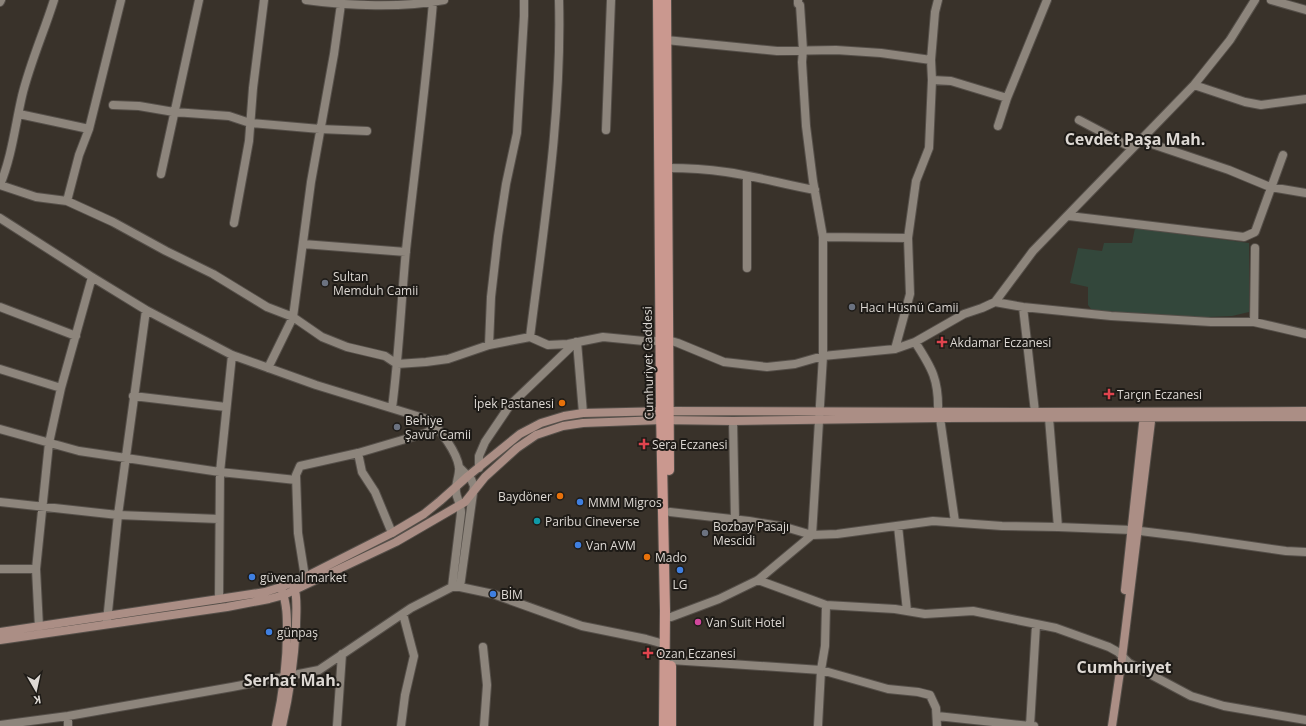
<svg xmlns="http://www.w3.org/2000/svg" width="1306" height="726" viewBox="0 0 1306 726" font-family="'Open Sans',sans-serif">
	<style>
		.green { fill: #33473b }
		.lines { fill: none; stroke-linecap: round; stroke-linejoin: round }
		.street-casing { stroke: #554f49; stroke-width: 10 }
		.secondary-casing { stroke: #554f49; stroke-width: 10 }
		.primary-casing { stroke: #554f49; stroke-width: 12 }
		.street { stroke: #8d857c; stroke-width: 8 }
		.secondary { stroke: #ab8e85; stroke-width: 8 }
		.primary { stroke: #ca988f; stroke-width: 10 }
		.worship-dot { fill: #6b7280; stroke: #1e1b17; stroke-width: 1.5 }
		.health-dot { fill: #e0444e; stroke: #1e1b17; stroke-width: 1.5 }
		.food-dot { fill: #e8710a; stroke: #1e1b17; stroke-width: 1.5 }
		.shop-dot { fill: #3f7fe0; stroke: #1e1b17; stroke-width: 1.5 }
		.culture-dot { fill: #0f9aa8; stroke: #1e1b17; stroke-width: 1.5 }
		.hotel-dot { fill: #d1479c; stroke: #1e1b17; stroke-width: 1.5 }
		.labels { text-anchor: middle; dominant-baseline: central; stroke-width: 4; stroke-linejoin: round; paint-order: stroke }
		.poi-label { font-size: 12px; fill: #ded9d4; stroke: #1e1b17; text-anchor: start }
		.street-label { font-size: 12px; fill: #ded9d4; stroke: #1e1b17 }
		.district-label { font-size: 16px; font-weight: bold; fill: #ded9d4; stroke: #1e1b17 }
	</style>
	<rect width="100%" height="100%" fill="#39322a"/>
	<path class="green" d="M1135,228L1249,243V312L1232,316L1186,318L1121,314L1091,309L1088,305V287L1070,283L1078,248L1102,251L1104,243H1132Z"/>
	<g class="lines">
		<g class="street-casing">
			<path id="street" d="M306,0C349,6 402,8 444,0
				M1271,0L1306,10
				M0,2L1,0
				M666,40L777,51L836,50L881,53L931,60
				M932,80L951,81L1007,98
				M1194,85L1245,102L1261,105L1306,99
				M113,105L139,106L174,112L229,116L250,123L320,129L367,131
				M19,114L89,129
				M1079,120L1132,148
				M998,126L1007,98L1047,0
				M606,130L611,0
				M1140,140L1229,170L1270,187L1306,193
				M667,168C686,168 706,169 726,172C756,176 785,185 815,190
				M161,174L199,0
				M0,185L36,197L67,201L113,222L166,251L213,274L267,307L293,317L322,337L347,347L385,356L397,364L426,362L448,359L489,345L530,337L548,345L568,344L603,337L644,341H660
				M0,185C12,156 15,126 22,96C30,63 44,32 54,0
				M67,201L79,155L89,129L121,0
				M1069,216L1244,237L1255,232L1283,155
				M0,218L92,277L146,310L232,355L316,385L430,420C440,430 457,452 459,467C460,475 455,484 456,492C457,500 461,503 461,513L452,587
				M234,223L249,141L253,88L264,0
				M823,237L908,238
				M303,244L406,252
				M747,268V176
				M995,302L1023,307L1111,316L1211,322H1254L1306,334
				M0,307L76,336
				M1023,307L1035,412
				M1254,322L1255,248
				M530,337C544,225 562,113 559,0
				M668,340L678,343L724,362L767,367L795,364L823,356L895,349L915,342L964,314L982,308L995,302L1033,251L1194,85L1230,40L1255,0
				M577,342L583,413
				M915,342C932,368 939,380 938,412
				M489,345L491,297L498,236L506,184L517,133L524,16V0
				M895,349L910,294L908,238L916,181L929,148L932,80L931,60L935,12L938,0
				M268,368L293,317L311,182L334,54L341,4
				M0,369L61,388
				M133,396L226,407
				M392,408C399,355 401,303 406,250C415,167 426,85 433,2
				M940,418L955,522
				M1049,418L1058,527
				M733,421L735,519
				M0,429L79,451L220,472L296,480
				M358,453L362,472L375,492L392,533
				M459,467L471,479L474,486L460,587
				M479,468V456L485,442L510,405L576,342
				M0,502L118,515L219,519
				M670,512L749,521L785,527L812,535L837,534L933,521L1002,526L1058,527L1132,530L1189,537L1286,551L1306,552
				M898,526L907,611
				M0,569H36
				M758,580L826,605
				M308,583L305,577L298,533L296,475L300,466L358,453L426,433L437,427
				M219,599L220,472L232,355
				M671,617L719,599L758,580L812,535L823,356V237L813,181L806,126L802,62L803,50L800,5L798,4V0
				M107,621L118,515L146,310
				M39,627L36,569L49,443L61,388L92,277
				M483,647L487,685L484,726
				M671,660L821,670L818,726
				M68,716V726
				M937,716L1030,726
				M0,725L68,716L232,687L319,670L411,608L452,587H460L493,594L582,626L646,639L664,644
				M337,726L342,654
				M401,726L405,695L414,656L403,614
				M937,726L936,708L930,695L918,692L888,689L821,670L825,646L826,605L895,609L925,614L973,611L1056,628L1109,647L1118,652L1129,663L1191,696L1224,706L1306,720
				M1034,726H1030L1036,625"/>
		</g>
		<g class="secondary-casing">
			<path id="secondary" d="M1125,590L1144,415
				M0,632L219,599L265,592L281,587L305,577L392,533L424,514L440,501L468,476L520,434L541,423L564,416L583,413L668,411L1035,412L1306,411
				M0,640L227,607L269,599L284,595L396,542L465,502L485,477L517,448L536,435L563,426L583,423L661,420L733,421L940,418L1306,417
				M276,726C283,694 287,664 287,631C287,618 287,604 282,591
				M282,726C290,692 294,661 296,626C296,613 298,598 294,586
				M1112,726L1122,658L1152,413"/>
		</g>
		<g class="primary-casing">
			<path id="primary" d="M658,0L661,411L665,611L664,726
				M666,0L669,470
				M671,666V726"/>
		</g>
		<use href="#street" class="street"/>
		<use href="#secondary" class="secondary"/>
		<use href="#primary" class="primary"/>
	</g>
	<g class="worship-dot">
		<circle cx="325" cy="283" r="4"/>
		<circle cx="852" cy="307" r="4"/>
		<circle cx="397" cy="427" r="4"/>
		<circle cx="705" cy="533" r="4"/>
	</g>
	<g class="health-dot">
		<path d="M940 336h4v4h4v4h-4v4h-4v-4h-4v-4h4z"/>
		<path d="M1107 388h4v4h4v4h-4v4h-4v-4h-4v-4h4z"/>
		<path d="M642 438h4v4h4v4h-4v4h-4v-4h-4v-4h4z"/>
		<path d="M646 647h4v4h4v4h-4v4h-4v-4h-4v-4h4z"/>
	</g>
	<g class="food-dot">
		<circle cx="562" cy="403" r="4"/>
		<circle cx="560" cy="496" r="4"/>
		<circle cx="647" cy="557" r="4"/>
	</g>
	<g class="shop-dot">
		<circle cx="580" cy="502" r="4"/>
		<circle cx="578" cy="545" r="4"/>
		<circle cx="680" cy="570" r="4"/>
		<circle cx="252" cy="577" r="4"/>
		<circle cx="493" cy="594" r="4"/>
		<circle cx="269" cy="632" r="4"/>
	</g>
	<circle class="culture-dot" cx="537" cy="521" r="4"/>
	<circle class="hotel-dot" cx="698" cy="622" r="4"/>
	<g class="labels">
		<g class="poi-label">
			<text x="333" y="276">Sultan<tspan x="333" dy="14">Memduh Camii</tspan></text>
			<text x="860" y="307">Hacı Hüsnü Camii</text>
			<text x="950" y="342">Akdamar Eczanesi</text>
			<text x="1117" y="394">Tarçın Eczanesi</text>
			<text x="554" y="403" text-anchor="end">İpek Pastanesi</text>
			<text x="405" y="420">Behiye<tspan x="405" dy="14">Şavur Camii</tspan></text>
			<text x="652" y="444">Sera Eczanesi</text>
			<text x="552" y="496" text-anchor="end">Baydöner</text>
			<text x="588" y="502">MMM Migros</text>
			<text x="545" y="521">Paribu Cineverse</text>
			<text x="713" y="526">Bozbay Pasajı<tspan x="713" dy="14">Mescidi</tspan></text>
			<text x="586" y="545">Van AVM</text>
			<text x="655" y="557">Mado</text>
			<text x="260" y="577">güvenal market</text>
			<text x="680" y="584" text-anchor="middle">LG</text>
			<text x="501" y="594">BİM</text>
			<text x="706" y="622">Van Suit Hotel</text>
			<text x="277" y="632">günpaş</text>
			<text x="656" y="653">Ozan Eczanesi</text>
		</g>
		<g class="street-label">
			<text transform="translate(648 363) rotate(-91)">Cumhuriyet Caddesi</text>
		</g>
		<g class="district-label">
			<text x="1135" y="139">Cevdet Paşa Mah.</text>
			<text x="1124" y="667">Cumhuriyet</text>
			<text x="292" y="680">Serhat Mah.</text>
		</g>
	</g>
	<g transform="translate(36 690) rotate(171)" stroke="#1e1b17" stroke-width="3" paint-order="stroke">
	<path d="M0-3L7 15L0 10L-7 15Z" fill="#ded9d4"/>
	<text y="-6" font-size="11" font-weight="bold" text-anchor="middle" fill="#ded9d4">K</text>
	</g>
</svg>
